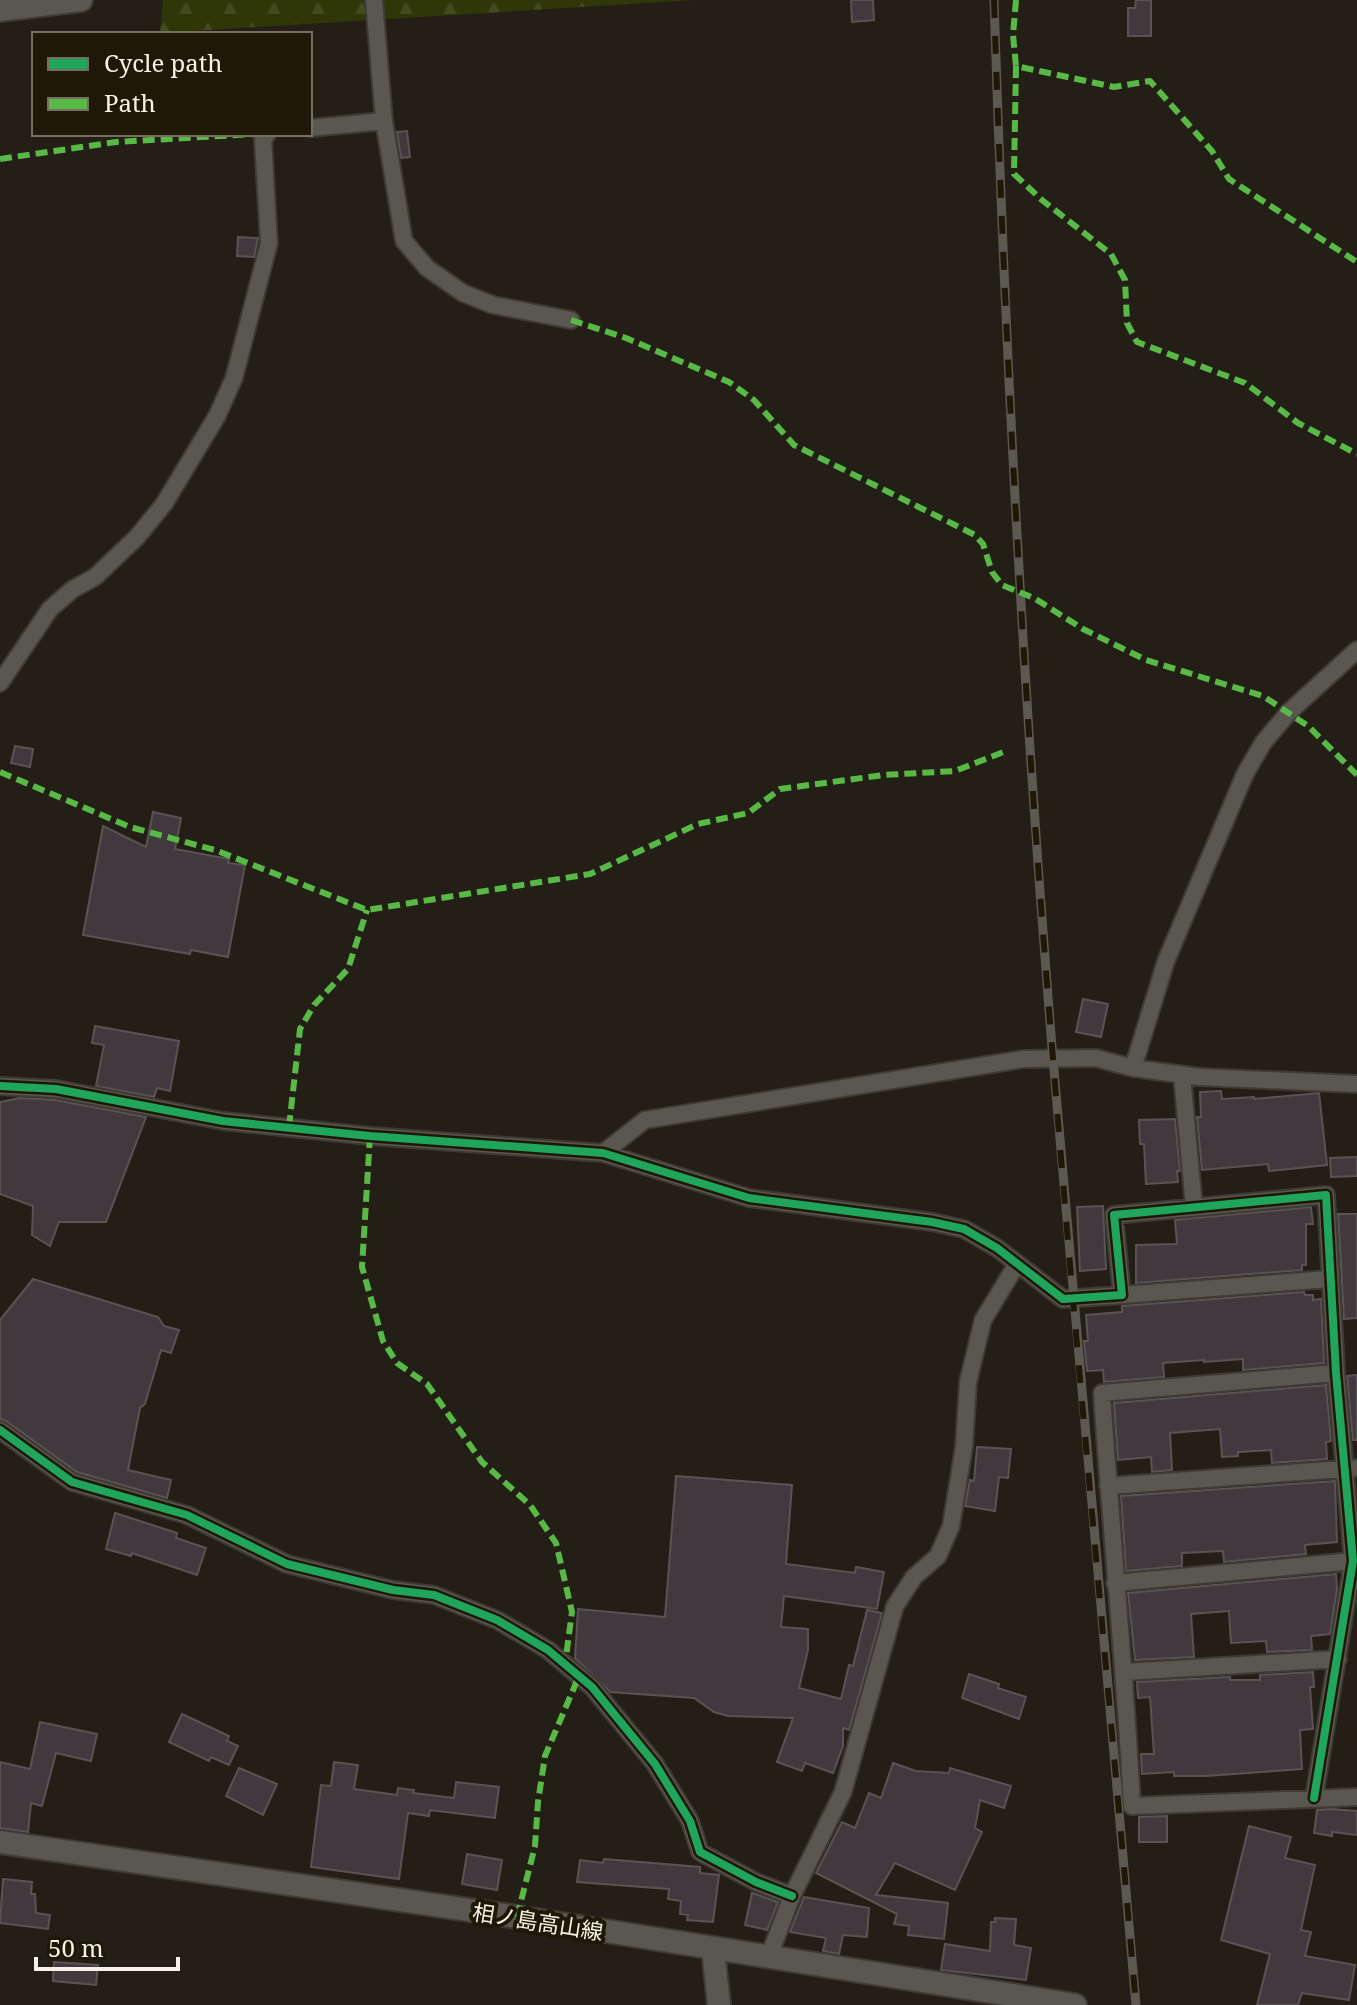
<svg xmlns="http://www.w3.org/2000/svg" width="1357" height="2005" viewBox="0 0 1357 2005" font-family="'Noto Serif','Noto Sans JP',serif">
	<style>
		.forest { fill: url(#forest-firs) }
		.building { fill: #41393e; stroke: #585454; stroke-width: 2 }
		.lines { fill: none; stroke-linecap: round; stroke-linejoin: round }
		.street-casing { stroke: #3f3b34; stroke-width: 20 }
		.secondary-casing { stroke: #3f3b34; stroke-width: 26 }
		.street { stroke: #5a5650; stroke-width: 16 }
		.secondary { stroke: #5a5650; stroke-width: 22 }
		.rail-casing { stroke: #5c5952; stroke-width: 9 }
		.rail { stroke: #201807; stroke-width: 6; stroke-dasharray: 18; stroke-linecap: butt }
		.quiet { stroke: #58b947; stroke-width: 6; stroke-dasharray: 12 6; stroke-linecap: butt }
		.cycleway-casing { stroke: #201807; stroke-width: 13 }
		.cycleway { stroke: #20a55d; stroke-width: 8 }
		.labels { text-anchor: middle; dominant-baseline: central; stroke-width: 8; stroke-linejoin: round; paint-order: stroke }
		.street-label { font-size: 22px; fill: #f7f2e7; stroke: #201807 }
	</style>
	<defs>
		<pattern id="forest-firs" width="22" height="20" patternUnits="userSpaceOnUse" patternTransform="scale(2)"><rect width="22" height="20" fill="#2f3608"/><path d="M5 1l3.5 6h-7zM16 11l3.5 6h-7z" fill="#444a20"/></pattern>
	</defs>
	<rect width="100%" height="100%" fill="#241f16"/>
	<path class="forest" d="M163,0H695L160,33Z"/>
	<path class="building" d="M851,0H873L874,20L852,22Z
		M1136,0H1151V36H1128V8H1135Z
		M407,131L410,157L401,158L397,132Z
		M238,237L258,238L254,257L237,256Z
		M15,746L33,749L30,767L11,763Z
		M153,812L181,818L175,849L229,859L228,863L245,865L228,957L191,950L190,954L83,935L103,826L146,847Z
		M1083,999L1108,1004L1101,1037L1076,1032Z
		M95,1026L179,1041L170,1091L157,1088L154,1097L96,1086L104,1045L92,1043Z
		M1221,1091L1222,1099L1254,1097V1099L1319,1093L1327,1165L1269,1171L1268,1164L1202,1170L1197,1117H1201L1200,1092Z
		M20,1098L55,1100L146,1117L106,1222H59L50,1246L32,1235L33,1206L0,1194V1102Z
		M1175,1119L1180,1171H1177L1178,1182L1146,1184L1144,1144H1140L1139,1120Z
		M1357,1157V1176L1331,1177L1330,1158Z
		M1103,1206L1106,1269L1080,1271L1077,1207Z
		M1311,1207L1313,1224H1306V1265H1302V1270L1136,1283V1245L1177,1244L1175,1220Z
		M1338,1214H1357V1318L1344,1319Z
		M33,1279L158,1317L164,1326L179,1330L171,1353L161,1350L145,1404L140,1408L128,1470L171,1480L167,1498L77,1472L6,1421L0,1419V1320Z
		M1304,1292L1305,1295H1313V1300L1321,1299L1324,1363L1243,1370V1359L1204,1362V1360L1163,1363L1164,1377L1104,1382L1103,1370L1087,1371L1084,1341H1088L1086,1315L1122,1312V1306Z
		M1357,1375V1440H1353L1347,1376Z
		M1326,1385L1331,1441L1326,1442L1327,1459L1272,1463L1271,1450L1238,1452V1456L1222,1457L1220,1429L1170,1433L1172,1470L1152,1472L1151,1457L1118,1460L1114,1403Z
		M977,1447L1011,1449L1008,1478L999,1477L995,1511L965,1506L970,1480L974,1481Z
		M676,1476L792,1485L786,1564L855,1573L856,1567L884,1572L877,1609L784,1596L781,1627L808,1629V1650L799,1688L841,1699L849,1665L853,1666L867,1610L882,1613L849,1730L843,1728V1746L833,1773L805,1763L802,1771L777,1762L793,1718L728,1716L714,1712L694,1698L610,1692L575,1658L578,1609L665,1617Z
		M1335,1481L1337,1542L1305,1545L1306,1554L1224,1562L1223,1551L1182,1553V1566L1126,1571L1121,1496Z
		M115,1513L177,1533L176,1538L206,1548L197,1575L132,1553L131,1556L106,1549Z
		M1336,1574L1337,1589L1330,1634L1311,1636L1312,1650L1267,1652L1266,1641L1231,1643L1229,1611L1191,1614L1194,1657L1135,1660L1128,1593Z
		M1313,1672L1314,1687H1310L1313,1729L1300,1730L1302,1769L1206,1776H1174V1772L1142,1774L1141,1754H1154L1150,1697L1138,1698L1137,1682L1230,1677V1680H1260V1675Z
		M969,1674L999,1684L998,1688L1026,1697L1019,1719L962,1698Z
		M182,1714L229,1736L227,1741L238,1746L229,1765L211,1757L209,1761L169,1742Z
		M40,1722L97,1734L91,1761L56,1753L42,1806L31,1803L28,1832L0,1828V1762L30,1769Z
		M334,1762L358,1765L354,1789L397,1795L398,1788L414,1790L413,1793L454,1798L456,1782L499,1787L495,1818L430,1810L429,1816L408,1813L399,1879L311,1867L321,1785L331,1786Z
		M893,1763L916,1771L949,1773L950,1768L1011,1786L1004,1808L980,1800L975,1828L982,1832L955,1890L895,1863L876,1895L948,1903L944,1939L908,1935L909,1926L894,1924L897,1914L816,1873L842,1822L855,1828L869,1793L881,1798Z
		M239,1768L277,1784L263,1815L226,1796Z
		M1331,1809L1357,1811V1835L1332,1832V1836L1314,1833L1317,1810Z
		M1167,1816V1842H1139V1817Z
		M1249,1826L1291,1837L1285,1858L1315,1865L1301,1930L1311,1932L1305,1956L1355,1965L1349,2000L1302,1993L1298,2005H1257L1270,1954L1221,1940Z
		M467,1854L502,1860L497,1890L462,1884Z
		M604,1859L700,1867V1873L719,1875L713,1922L687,1920L688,1915L680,1914L681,1901L668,1899L669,1889L577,1882L580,1860L603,1863Z
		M3,1879L32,1882L31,1894H35L36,1913L50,1915L48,1929L0,1923Z
		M752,1893L778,1902L767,1930L745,1925Z
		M804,1897L869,1908L867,1937L843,1935L839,1954L823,1951L826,1938L790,1932Z
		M995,1918L1016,1919L1014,1945L1031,1948L1026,1980L941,1970L945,1944L990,1951L991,1922H995Z
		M54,1962L98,1965L96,1985L53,1981Z"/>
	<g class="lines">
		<g class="street-casing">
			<path id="street" d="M374,0L384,121L404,241L427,268L463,293L493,305L571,320
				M310,128L384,121
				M0,683L50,609L73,589L95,577L137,537L164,504L217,416L234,378L269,243L263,140L267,134
				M1133,1068L1166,961L1245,774L1263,743L1289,712L1357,650
				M1182,1075L1194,1207
				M0,1086L56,1089L223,1121L370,1136L603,1153L749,1198L932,1222L964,1229L997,1248L1063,1299L1122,1295L1114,1215L1326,1195L1336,1373L1353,1561L1314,1798
				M603,1153L645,1120L1023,1059L1096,1058L1133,1068L1200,1077L1357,1084
				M1122,1295L1329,1279
				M1336,1373L1102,1393C1111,1531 1125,1668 1132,1806L1357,1797
				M0,1430L72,1482L187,1515L287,1564L393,1590L434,1595L497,1620L548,1650L592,1687L655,1764L690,1821L700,1852L756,1882L792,1896
				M1108,1486L1357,1468
				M1115,1583L1353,1561
				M1125,1672L1338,1659
				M769,1956L792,1896L843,1792L895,1606L914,1577L938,1556L951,1526L964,1447L968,1382L983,1320L1017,1264"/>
		</g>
		<g class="secondary-casing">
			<path id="secondary" d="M0,10L81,0
				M0,1842L517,1917L1075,2005
				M713,1949L719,2005"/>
		</g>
		<use href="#street" class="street"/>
		<use href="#secondary" class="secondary"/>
		<g class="rail-casing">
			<path id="rail" d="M994,0C1005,353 1024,707 1053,1059C1078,1375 1109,1690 1136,2005"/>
		</g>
		<use href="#rail" class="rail"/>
		<path class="quiet" d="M1016,0L1013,35L1016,66L1114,87L1150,81L1212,151L1229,179L1357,262
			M1016,66L1014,174L1042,200L1111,254L1125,280L1127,323L1137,342L1245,383L1298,423L1357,454
			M0,159L116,142L255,134
			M571,320L626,338L729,382L754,400L794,445L975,535L983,544L992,572L1002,585L1034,598L1083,629L1146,660L1263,696L1308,726L1357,775
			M0,772L130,827L215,850L367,910L590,874L698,824L748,813L780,789L884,775L955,771L1006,751
			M289,1127L300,1029L314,1005L348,969L367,910
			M370,1136L362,1267L383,1341L397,1363L427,1384L482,1462L530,1505L556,1543L572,1612L565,1664
			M517,1917L535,1846L538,1802L545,1756L579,1676"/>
		<g class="cycleway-casing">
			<path id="cycleway" d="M0,1086L56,1089L223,1121L370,1136L603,1153L749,1198L932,1222L964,1229L997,1248L1063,1299L1122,1295L1114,1215L1326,1195L1336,1373L1353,1561L1314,1798
				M0,1430L72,1482L187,1515L287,1564L393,1590L434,1595L497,1620L548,1650L592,1687L655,1764L690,1821L700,1852L756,1882L792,1896"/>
		</g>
		<use href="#cycleway" class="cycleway"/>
	</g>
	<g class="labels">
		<g class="street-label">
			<text transform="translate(538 1921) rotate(9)">相ノ島高山線</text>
		</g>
	</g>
	<rect x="32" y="32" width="280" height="104" fill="#201807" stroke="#766f61" stroke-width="2"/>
	<rect x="48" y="58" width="40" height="12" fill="#20a55d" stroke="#766f61" stroke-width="2"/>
	<text x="104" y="72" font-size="24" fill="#f7f2e7">Cycle path</text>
	<rect x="48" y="98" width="40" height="12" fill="#58b947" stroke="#766f61" stroke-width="2"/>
	<text x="104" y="112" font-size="24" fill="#f7f2e7">Path</text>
	<path d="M36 1957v12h142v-12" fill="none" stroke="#f7f2e7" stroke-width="4"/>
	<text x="48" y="1957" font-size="24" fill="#f7f2e7" stroke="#201807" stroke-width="6" paint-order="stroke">50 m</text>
</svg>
